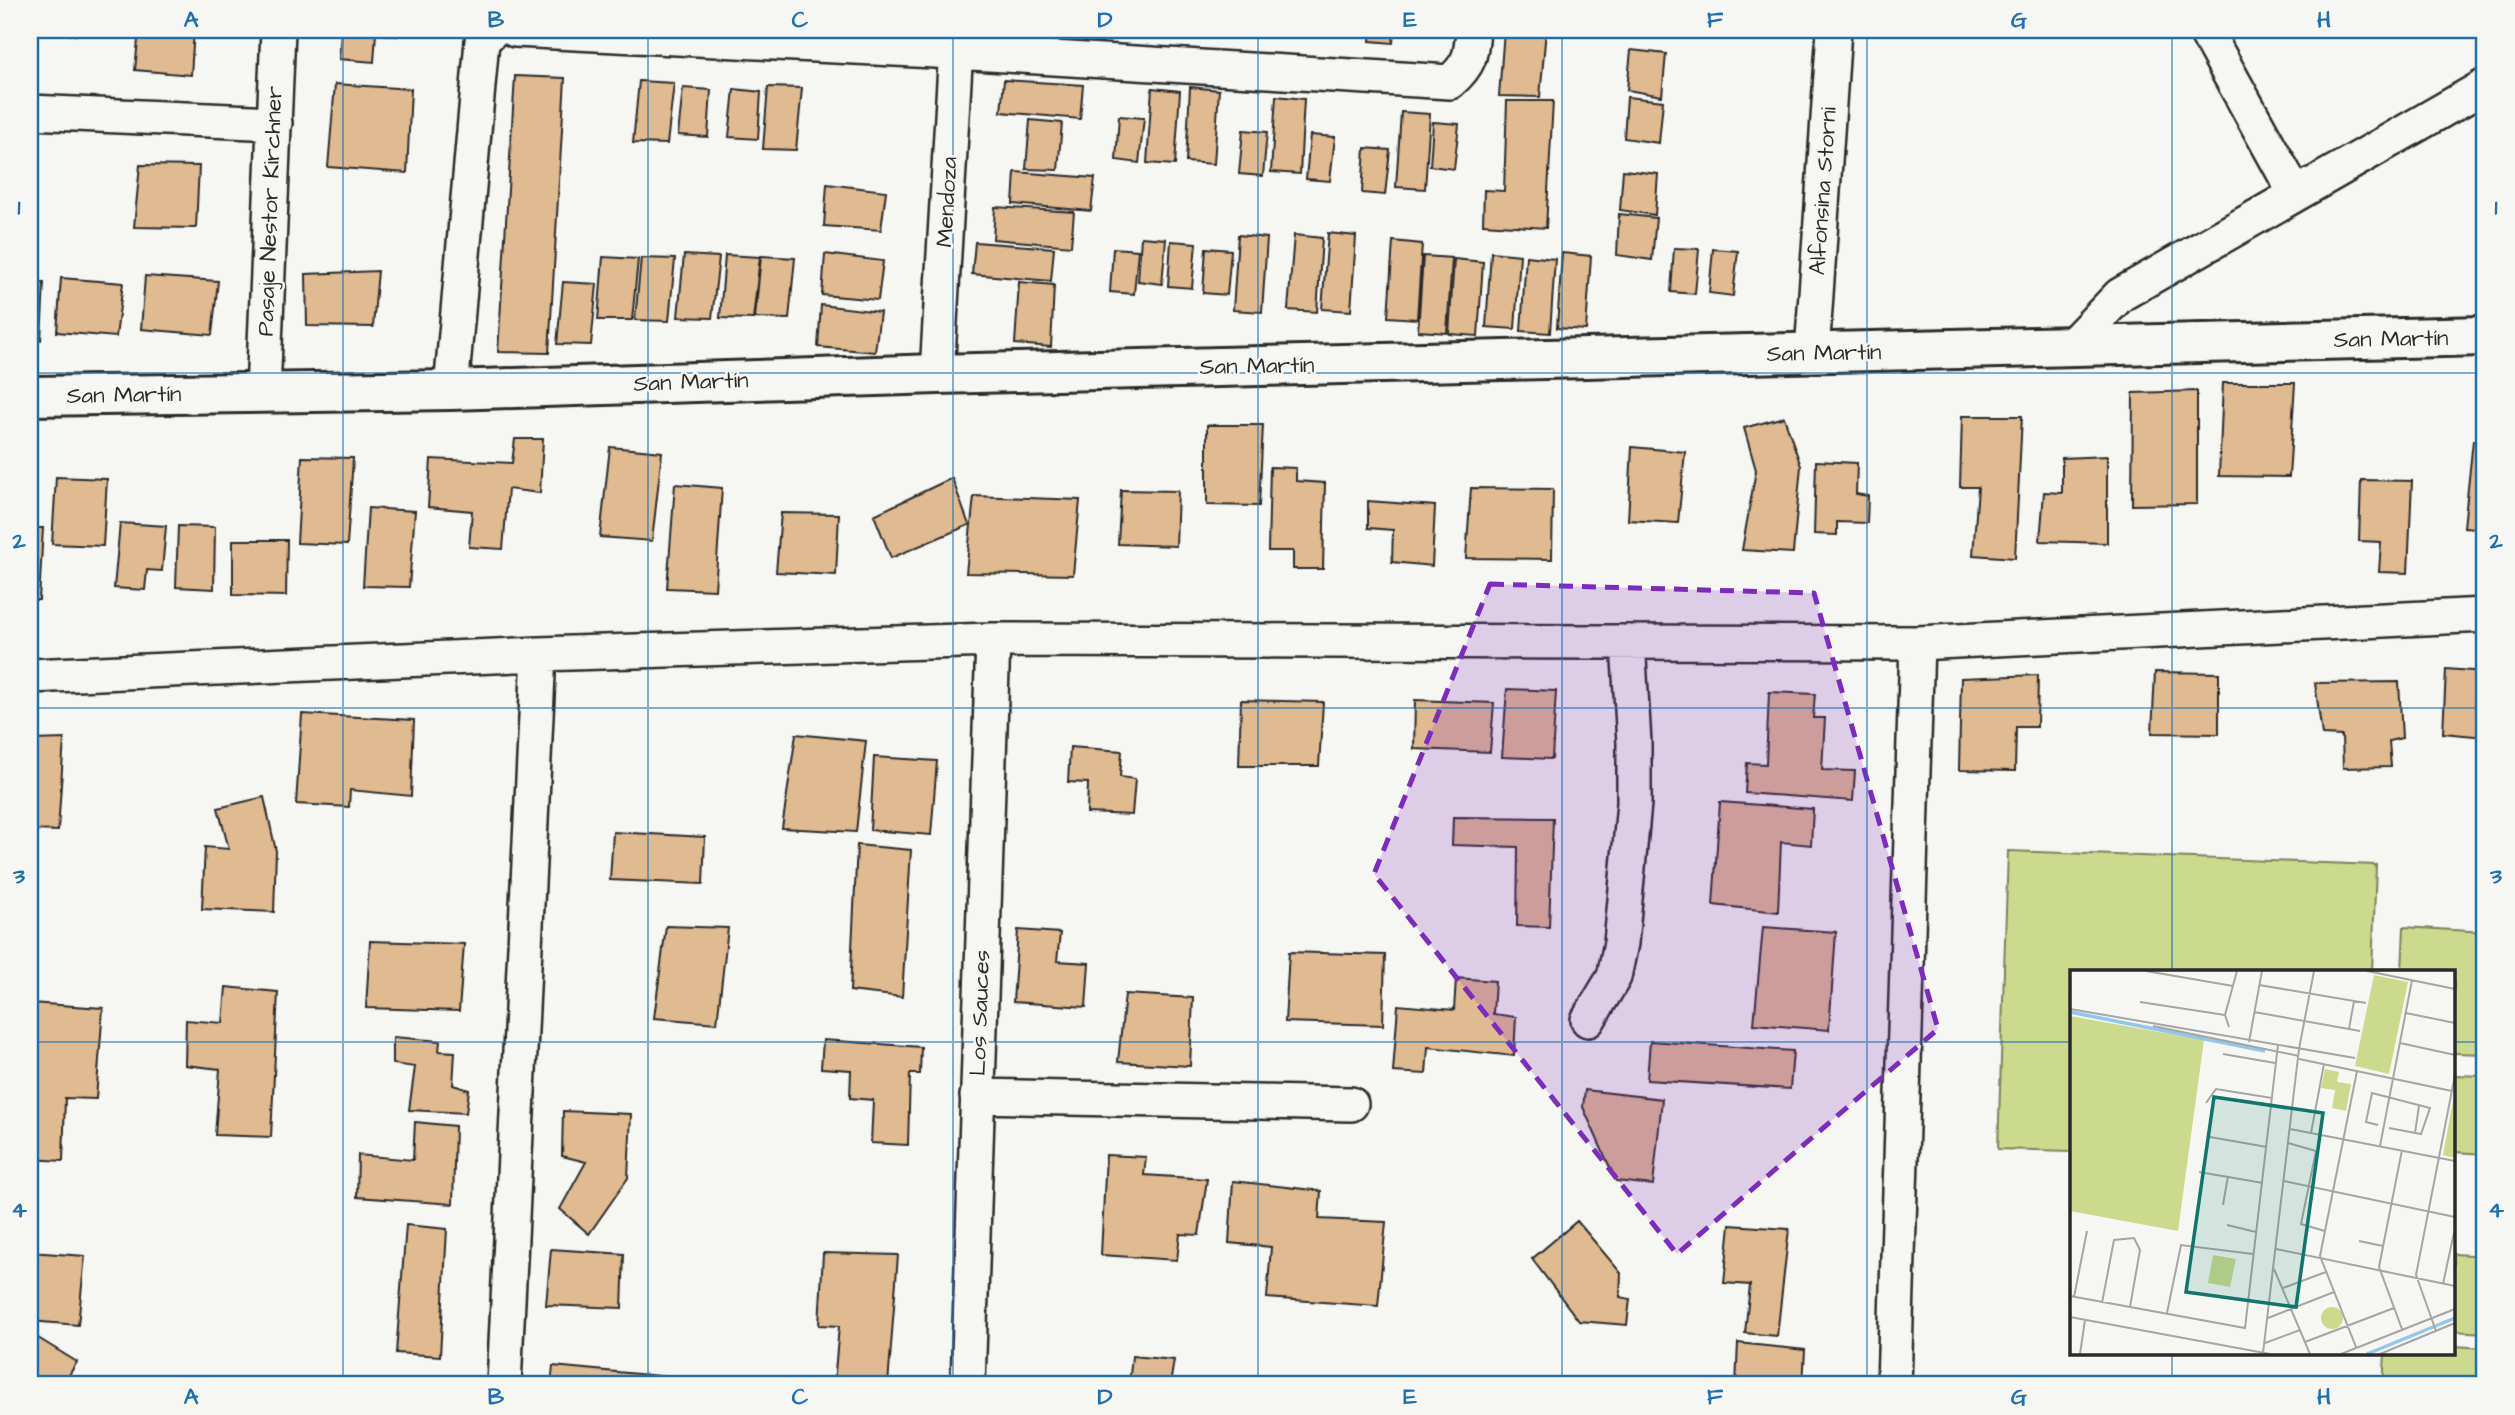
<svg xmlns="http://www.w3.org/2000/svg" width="2515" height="1415" viewBox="0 0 2515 1415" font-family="'Architects Daughter',sans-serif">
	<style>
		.green { fill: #ccda8e; stroke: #7c825c; stroke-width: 2 }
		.building { fill: #e0ba91; stroke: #2b2b2b; stroke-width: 2 }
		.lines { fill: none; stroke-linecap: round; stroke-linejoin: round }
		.minor-casing { stroke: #2b2b2b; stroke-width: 38 }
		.tertiary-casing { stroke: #2b2b2b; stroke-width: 44 }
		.minor { stroke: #f6f6f2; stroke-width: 33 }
		.tertiary { stroke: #f6f6f2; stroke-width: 38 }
		.marked { fill: #7b2cbf; fill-opacity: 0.2; stroke: #7b2cbf; stroke-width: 5; stroke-dasharray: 14 9; stroke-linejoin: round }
		.grid { fill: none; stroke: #1f6fb2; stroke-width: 2; stroke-opacity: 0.55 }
		.labels { text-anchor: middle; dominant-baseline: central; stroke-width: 5; stroke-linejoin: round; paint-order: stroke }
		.street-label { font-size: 23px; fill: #2b2b2b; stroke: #f6f6f2 }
		.inset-river { fill: none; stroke: #92c5ef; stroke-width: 3.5 }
		.inset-road { fill: none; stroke: #a5a5a2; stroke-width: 2 }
		.view { fill: #0f766e; fill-opacity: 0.15; stroke: #0f766e; stroke-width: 3.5 }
		.inset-edge { fill: none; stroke: #2b2b2b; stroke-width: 3.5 }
		.neatline { fill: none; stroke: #1f6fb2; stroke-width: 2.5 }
		.grid-label { font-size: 23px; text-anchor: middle; font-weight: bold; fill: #1f6fb2 }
	</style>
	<rect width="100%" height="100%" fill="#f6f6f2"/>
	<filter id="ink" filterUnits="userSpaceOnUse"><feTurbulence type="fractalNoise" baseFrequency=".0143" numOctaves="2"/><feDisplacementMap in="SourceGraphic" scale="14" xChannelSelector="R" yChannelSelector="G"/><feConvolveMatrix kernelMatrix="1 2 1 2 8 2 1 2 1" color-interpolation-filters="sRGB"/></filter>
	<g filter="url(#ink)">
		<path class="green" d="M2008,851L2376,865L2372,972H2072V1151L1998,1149Z
			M2404,927L2485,932V1054L2454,1053V972H2402Z
			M2454,1075L2485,1076V1154L2454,1152Z
			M2454,1254L2485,1256V1333L2454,1331Z
			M2454,1346L2485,1348V1385H2383L2385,1354H2454Z"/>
		<path class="building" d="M38,30H76V35Z
			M139,30H194L191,75L135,70Z
			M341,30H397V36L376,33L374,62L339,59Z
			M1371,30H1394L1393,43L1370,41Z
			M1504,30H1546L1540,97L1499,96Z
			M1621,30H1656L1655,38L1620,33Z
			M1631,50L1666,54L1662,96L1627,90Z
			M515,76L565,78L549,353L498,352Z
			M1004,80L1083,85L1080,119L1001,112Z
			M639,81L674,83L667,144L633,143Z
			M335,84L411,89L407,173L328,167Z
			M768,87L802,88L796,150L763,149Z
			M1190,87L1219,90L1214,164L1186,162Z
			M683,88L711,90L708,137L678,135Z
			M1152,88L1180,91L1175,165L1147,163Z
			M734,89L761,92L758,139L729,137Z
			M1276,96L1304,99L1300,174L1271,172Z
			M1627,97L1663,101L1659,143L1624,138Z
			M1507,101H1553L1546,228L1483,224L1484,190L1504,191Z
			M1401,112L1430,114L1425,189L1396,187Z
			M1119,116L1144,118L1139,163L1116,160Z
			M1030,120L1062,123L1058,170L1026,169Z
			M1433,122L1459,124L1454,169L1430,166Z
			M1243,130L1267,132L1263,176L1239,174Z
			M1310,135L1335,137L1330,181L1306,179Z
			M1365,148L1390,150L1385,195L1362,193Z
			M140,165L199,166L196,228L134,227Z
			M1623,170L1658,174L1655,215L1620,210Z
			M1015,172L1095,178L1091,211L1013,204Z
			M827,184L886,191L881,230L824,226Z
			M995,207L1074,212L1071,246L993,239Z
			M1619,214L1656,218L1652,260L1617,255Z
			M1328,233L1356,236L1351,311L1322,309Z
			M1238,235L1267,238L1262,312L1233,310Z
			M1294,235L1322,238L1317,312L1288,310Z
			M1141,237L1166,239L1162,284L1138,281Z
			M1171,241L1196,243L1192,288L1168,286Z
			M1393,241L1422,244L1417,319L1388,317Z
			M975,242L1054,248L1051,281L972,274Z
			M1113,248L1138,250L1134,294L1110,292Z
			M1206,248L1231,250L1227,295L1203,293Z
			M1674,248L1699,249L1695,294L1671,292Z
			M1713,249L1738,251L1733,296L1709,293Z
			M1491,252L1520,255L1515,329L1486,327Z
			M1562,253L1591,256L1586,330L1557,328Z
			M825,254L883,261L878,300L822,295Z
			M684,255L719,257L712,318L678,317Z
			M725,255L760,257L753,319L720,318Z
			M761,256L795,258L789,319L755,318Z
			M1423,256L1452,258L1447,333L1418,331Z
			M1526,256L1555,259L1550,333L1521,331Z
			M603,257L638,259L632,320H598Z
			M641,258L675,259L669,321L635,320Z
			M1454,259L1483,262L1478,336L1449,334Z
			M378,271L373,327L307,326L306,274Z
			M145,276L218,281L212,335L141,329Z
			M61,278L123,283L116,337L57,332Z
			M30,282L44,283L41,340L30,339Z
			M563,282L597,284L591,345L557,344Z
			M1019,282L1054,285L1051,347L1015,344Z
			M821,305L880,312L875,352L818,347Z
			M2223,383H2295L2289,477L2219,476Z
			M2197,391V504L2132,505L2133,393Z
			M1962,416H2022L2015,558L1973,555L1978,487H1960Z
			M1784,417L1801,466L1793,553L1742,550L1756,470L1744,428Z
			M1207,425H1263L1259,506L1207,505Z
			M515,439H543L540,493L508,489L503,549L469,547L472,511L428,507L431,459L512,463Z
			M2473,440L2485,441V529L2464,527Z
			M610,447L662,452L652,541L600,537Z
			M1632,447L1685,452L1678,523L1628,520Z
			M2107,456V543L2040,541L2044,492L2062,493V458Z
			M302,457L353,458L347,545L297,543Z
			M1816,461L1857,463L1856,494L1868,496L1867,523L1837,522V535L1814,534Z
			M1270,467L1296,468V481L1325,483L1323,569H1293V551H1268Z
			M56,477L107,479L103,546L52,544Z
			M952,478L969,525L891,558L874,515Z
			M2361,480L2412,481L2408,573L2379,572L2381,542L2359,541Z
			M675,484L722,488L715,590L667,588Z
			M1471,488L1553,489L1552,559L1466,558Z
			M1121,490L1178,491L1176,546L1118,544Z
			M974,496L1080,500L1073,575L966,573Z
			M1368,501L1435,506L1432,566L1392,562L1393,530L1368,528Z
			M368,508L415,511L409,587L363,586Z
			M781,513L839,514L836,575L776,572Z
			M120,523L166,526L162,571L147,570L145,590L114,588Z
			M178,526L215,527L214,589L176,587Z
			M30,528H43L39,600H30Z
			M233,540H287L286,596L233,595Z
			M2446,669L2485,672V737L2443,733Z
			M2155,672L2219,673V734L2152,733Z
			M2038,675L2037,727H2016L2015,771L1959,770L1961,678Z
			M2399,682L2402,738L2389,741L2391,767L2343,768L2342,736L2322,735L2315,683Z
			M1507,689L1556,691L1552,759L1502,757Z
			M1769,692L1815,694L1813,718H1825L1822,770L1855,771L1853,801L1745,793L1747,763L1766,764Z
			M1241,700L1323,702L1319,766H1239Z
			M1415,700L1494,703L1490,752L1414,749Z
			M302,714L414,720L411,796L350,790L349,807L296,804Z
			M796,734L866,741L856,832L782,828Z
			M64,739L58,831L30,830L34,740Z
			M1070,747L1122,751L1120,777L1135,779L1132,815L1087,813L1088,783L1068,782Z
			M874,757L937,761L931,835L870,830Z
			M264,797L276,851L274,912L202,909L205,847L229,849L218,808Z
			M1720,802L1813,809L1811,845L1781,842L1778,912L1713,905Z
			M1453,817L1553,818L1549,927L1517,926L1518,847L1452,845Z
			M613,832L705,837L703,884L610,880Z
			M857,845L911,850L902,997L850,991Z
			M30,856H35L32,908H30Z
			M666,926L728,928L717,1023L654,1018Z
			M1763,927L1836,932L1829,1030L1754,1024Z
			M1018,930L1060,933L1057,961L1089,963L1086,1007L1013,1002Z
			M370,941L464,944L459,1011L366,1008Z
			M1289,952L1385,955L1383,1025L1285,1022Z
			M1456,978L1495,981L1493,1014L1516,1017L1514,1056L1428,1047L1426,1074L1393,1072L1398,1005L1454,1010Z
			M226,987L278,992L271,1137L215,1135L220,1069L185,1065L186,1020L223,1023Z
			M1125,994L1193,998L1190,1066L1118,1062Z
			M30,1003L103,1008L96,1099L65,1098L63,1161L30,1159Z
			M393,1037L440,1041L439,1051L455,1052L453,1085L469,1090L466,1113L409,1110L415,1067L393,1064Z
			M823,1040L921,1047L920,1074H910L908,1145L871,1143L873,1100L850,1098L851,1070L821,1068Z
			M1650,1041L1793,1051L1790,1089L1647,1080Z
			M1585,1090L1662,1099L1653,1185L1616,1181L1583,1107Z
			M563,1111L631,1114L628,1178L589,1234L560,1209L586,1162L562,1156Z
			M415,1122L455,1126L453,1204L357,1197L358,1155L413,1160Z
			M1106,1155L1146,1157L1144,1175L1207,1179L1199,1235L1180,1234L1177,1260L1101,1255Z
			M1233,1181L1321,1191L1319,1219L1386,1222L1378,1306L1267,1298L1271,1247L1229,1243Z
			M1577,1221L1621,1273L1620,1297L1630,1299L1627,1325L1579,1321L1532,1259Z
			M406,1225L447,1229L440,1356L396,1353Z
			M1730,1225L1789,1229L1777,1336L1745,1333L1750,1285L1724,1283Z
			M551,1249L624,1254L622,1308L546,1305Z
			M30,1252L85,1256L78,1325L30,1321Z
			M823,1253L898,1255L888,1385L834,1384L839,1326L819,1325Z
			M30,1333L77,1362L63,1385H30Z
			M1738,1343L1805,1350L1803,1385H1736Z
			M1132,1356L1174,1360L1170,1385H1129Z
			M553,1366L680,1378V1385H551Z"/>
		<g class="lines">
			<g class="minor-casing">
				<path id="minor" d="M515,30L955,52L1450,82C1470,64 1471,56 1473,30
					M2205,30L2295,193
					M30,112L275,123
					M2070,347L2120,295L2485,86
					M1812,353L1834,30
					M937,374L957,30
					M451,390L482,41L493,30
					M263,393L278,30
					M30,676L539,654L993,640L1917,643L2485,615
					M1588,1020L1614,977L1621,943L1634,803V743L1628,642
					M977,1096L1351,1104
					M504,1385L539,654
					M968,1385L993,640
					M1894,1385L1917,643"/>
			</g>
			<g class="tertiary-casing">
				<path id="tertiary" d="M30,396L451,390L937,374L2485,336"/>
			</g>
			<use href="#minor" class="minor"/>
			<use href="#tertiary" class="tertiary"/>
		</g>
	</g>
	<path class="marked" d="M1490,584L1814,593L1938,1029L1677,1254L1374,874Z"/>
	<path class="grid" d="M343,30V1385M648,30V1385M953,30V1385M1258,30V1385M1562,30V1385M1867,30V1385M2172,30V972M30,373H2485M30,708H2485M30,1042H2072M2454,1042H2485M2172,1354V1385"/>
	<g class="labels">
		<g class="street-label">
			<text transform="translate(1823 191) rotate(-86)">Alfonsina Storni</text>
			<text transform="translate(947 202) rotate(-87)">Mendoza</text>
			<text transform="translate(270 211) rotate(-88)">Pasaje Nestor Kirchner</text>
			<text transform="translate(2391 339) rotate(-1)">San Martín</text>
			<text transform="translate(1824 353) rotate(-1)">San Martín</text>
			<text transform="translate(1257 366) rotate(-1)">San Martín</text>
			<text transform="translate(691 382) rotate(-2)">San Martín</text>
			<text transform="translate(124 395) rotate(-1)">San Martín</text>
			<text transform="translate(980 1013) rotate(-88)">Los Sauces</text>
		</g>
	</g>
	<g transform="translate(2070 970)">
		<rect width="385" height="385" fill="#f6f6f2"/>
		<path d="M304,5L338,12L319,104L285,96ZM0,46L134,70L108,261L0,241ZM255,99L269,102L267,112L281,114L276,141L262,138L265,120L251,118ZM384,125H385V188L373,185ZM143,285L166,289L160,317L138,313ZM251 348a11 11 0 1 1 22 0a11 11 0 1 1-22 0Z" fill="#ccda8e"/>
		<path class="inset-river" d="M0,42L195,81M297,384L385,348"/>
		<path class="inset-road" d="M76,1L163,16M297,1L385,19M189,15L296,33M70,32L155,45M0,39L285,88M184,42L290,61M336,43L385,53M83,56L229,86M159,57L155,45L167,1M279,59L284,31M179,72L192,1M330,73L385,85M153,84L205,93M229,89L382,121M136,133L146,119L202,128M308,155L296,152L302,123L360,138L351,164L319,158M220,159L385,191M241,163L254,94M345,163L349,136M140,167L197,177M218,173L246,181L231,254L255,261M310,176L342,10M332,180L309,297L332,359M129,202L193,213M214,211L385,247M153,235L158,206M157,255L186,262M289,271L313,276M206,279L385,316M204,299L240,384M373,314L385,258M213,318L256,302M0,326L175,358L208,75M4,327L17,261M32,333L44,270L64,268L70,280L60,337M97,343L111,275L183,284M0,347L200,384M198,348L264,322M366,361L346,305L385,105M235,372L324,338M195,373L230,360M286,377L250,286L287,101M193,383L229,79L244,1M10,384L15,350M271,384L385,339M310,384L385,353"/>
		<path class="view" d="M144,127L253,143L226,337L116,322Z"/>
		<rect width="385" height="385" class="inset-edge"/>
	</g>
	<rect width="2515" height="1415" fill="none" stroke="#f6f6f2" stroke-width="77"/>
	<rect x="38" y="38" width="2438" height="1338" class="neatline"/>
	<g class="grid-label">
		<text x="191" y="27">A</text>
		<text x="496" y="27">B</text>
		<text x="800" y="27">C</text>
		<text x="1105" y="27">D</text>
		<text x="1410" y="27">E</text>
		<text x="1715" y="27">F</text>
		<text x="2019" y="27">G</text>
		<text x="2324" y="27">H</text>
		<text x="19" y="214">1</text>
		<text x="2496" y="214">1</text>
		<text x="19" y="548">2</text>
		<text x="2496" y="548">2</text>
		<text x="19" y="883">3</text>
		<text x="2496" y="883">3</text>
		<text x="19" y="1217">4</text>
		<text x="2496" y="1217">4</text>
		<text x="191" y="1404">A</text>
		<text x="496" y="1404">B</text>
		<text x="800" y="1404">C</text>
		<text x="1105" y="1404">D</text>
		<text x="1410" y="1404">E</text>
		<text x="1715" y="1404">F</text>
		<text x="2019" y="1404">G</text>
		<text x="2324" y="1404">H</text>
	</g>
</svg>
